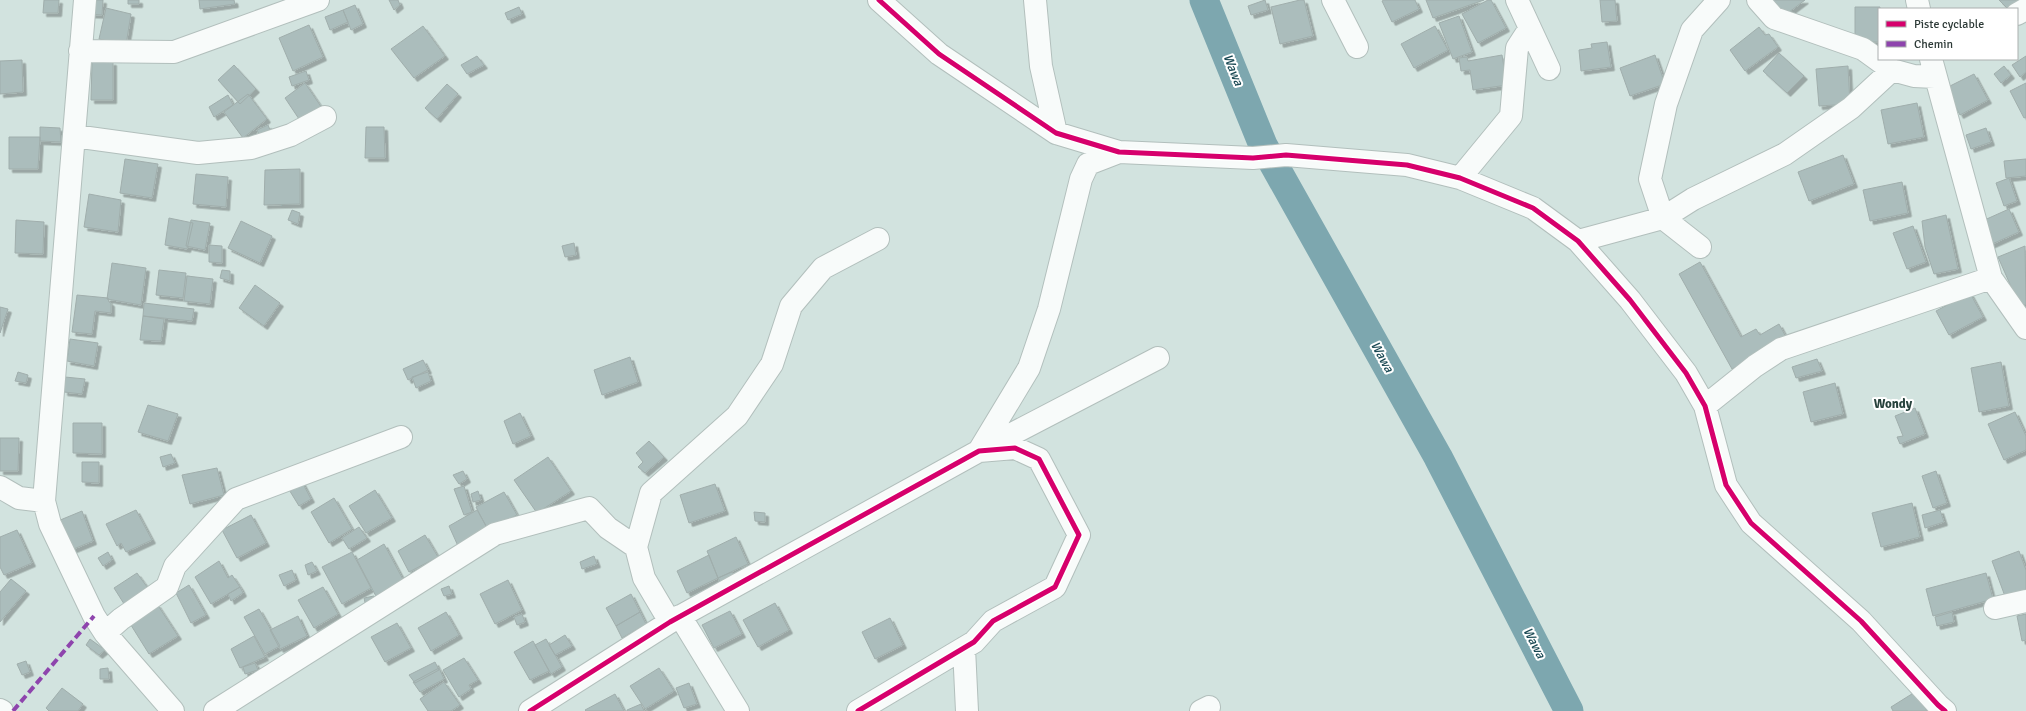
<svg xmlns="http://www.w3.org/2000/svg" width="2026" height="711" viewBox="0 0 2026 711" font-family="Signika,sans-serif">
	<style>
		.lines { fill: none; stroke-linecap: round; stroke-linejoin: round }
		.river { stroke: #7da7af; stroke-width: 29 }
		.building { fill: #abbdbc; stroke: #a0aeac; filter: url(#shadow) }
		.minor-casing { stroke: #b2bfbc; stroke-width: 24 }
		.minor { stroke: #f8fbfa; stroke-width: 22 }
		.quiet { stroke: #8e44ad; stroke-width: 4; stroke-dasharray: 8 4; stroke-linecap: butt }
		.cycleway-casing { stroke: #fff; stroke-width: 8 }
		.cycleway { stroke: #d6006c; stroke-width: 5 }
		.labels { text-anchor: middle; dominant-baseline: central; stroke-width: 4; stroke-linejoin: round; paint-order: stroke }
		.water-label { font-size: 13px; font-style: italic; fill: #1a4954; stroke: #fff }
		.neighbourhood-label { font-size: 13px; font-weight: bold; fill: #27423c; stroke: #fff }
	</style>
	<defs>
		<filter id="shadow"><feDropShadow dx="3.5" dy="3.5" stdDeviation="0" flood-color="#0004"/></filter>
	</defs>
	<rect width="100%" height="100%" fill="#d2e3df"/>
	<g class="lines">
		<path class="river" d="M1204,0L1263,145L1438,457L1569,711"/>
	</g>
	<path class="building" d="M44,0H59L58,13H43Z
		M89,0H103L102,15L88,14Z
		M128,0H139V4H128Z
		M199,0H234L235,4L200,9Z
		M389,0H398L400,5L394,10Z
		M1265,0L1268,10L1251,15L1248,6Z
		M1300,0H1304L1313,36L1280,44L1271,7Z
		M1384,0H1415L1419,9L1392,22L1382,1Z
		M1426,0H1484L1433,18Z
		M1488,0H1491L1506,28L1478,43L1462,14Z
		M1600,0H1615L1617,21L1602,22Z
		M1765,0H1805L1780,19Z
		M1999,0H2026L2008,9Z
		M355,5L363,24L351,30L343,10Z
		M519,7L522,14L508,20L505,13Z
		M1855,7H1880L1879,42H1855Z
		M106,8L131,14L126,45L99,39Z
		M343,10L348,22L330,30L325,17Z
		M1459,16L1472,52L1453,59L1439,23Z
		M309,25L323,57L293,71L279,38Z
		M423,26L445,56L414,78L391,49Z
		M1435,26L1448,50L1414,68L1401,44Z
		M1759,27L1765,35L1769,34L1778,47L1745,71L1730,50Z
		M1607,42L1611,67L1581,71L1579,50L1592,48L1591,44Z
		M1779,53L1804,76L1787,93L1763,71Z
		M1502,55L1507,85L1473,90L1470,70L1461,71L1459,58L1467,57L1468,61Z
		M1655,55L1665,84L1630,96L1620,68Z
		M477,56L484,65L467,74L461,65Z
		M2026,56V72L2020,77L2012,65Z
		M22,60L23,92L0,94V61Z
		M92,62H113V100H91Z
		M234,65L256,89L240,104L218,80Z
		M1848,66L1850,104L1819,106L1816,69Z
		M2004,66L2011,75L2001,83L1994,74Z
		M306,71L309,80L292,86L289,77Z
		M1974,74L1988,100L1960,115L1946,88Z
		M305,83L322,108L301,122L285,98Z
		M2026,83V117L2024,118L2010,91Z
		M447,84L458,94L437,119L425,108Z
		M248,94L267,119L243,138L224,112Z
		M228,95L233,105L214,117L209,107Z
		M1917,103L1924,137L1888,144L1881,110Z
		M268,125L272,135L261,139L257,130Z
		M40,127L60,128L61,142L40,141Z
		M366,127H384L385,158H365Z
		M1986,128L1991,142L1971,149L1966,135Z
		M9,137H40L38,169H9Z
		M1843,155L1854,184L1809,201L1798,172Z
		M125,159L158,164L152,198L120,193Z
		M2026,159V176L2006,178L2004,161Z
		M300,169V204L264,205L265,170Z
		M196,174L228,177L226,207L193,204Z
		M2009,178L2017,201L2004,206L1996,183Z
		M1902,182L1908,213L1870,221L1863,190Z
		M89,194L121,200L118,232L84,227Z
		M2009,209L2019,232L1990,245L1980,222Z
		M292,210L300,213L298,224L288,220Z
		M1946,215L1958,269L1934,274L1925,247L1922,221Z
		M169,218L193,223L187,249L165,245Z
		M16,220L44,222L43,254L15,253Z
		M191,220L210,223L205,250L186,246Z
		M241,221L272,236L260,263L228,248Z
		M1913,226L1926,262L1907,269L1893,233Z
		M574,243L576,255L565,257L562,246Z
		M209,245L222,246V263L209,262Z
		M2025,246L2026,304L2020,307L1998,257Z
		M1700,262L1741,337L1756,329L1760,335L1779,324L1787,339L1732,369L1679,274Z
		M112,263L146,268L141,305L107,299Z
		M159,270L186,273L183,298L156,295Z
		M222,270L230,271V281L220,278Z
		M187,276L213,279L210,304L184,301Z
		M255,285L280,303L264,326L239,308Z
		M1970,293L1983,317L1949,335L1936,311Z
		M77,295L108,298L109,302L111,303V313L95,311L92,334L72,332Z
		M144,303L194,309L192,321L143,316Z
		M0,307L8,309L0,333Z
		M143,316L164,319L161,341L140,340Z
		M70,339L98,343L94,366L67,361Z
		M630,357L638,382L602,395L594,370Z
		M1817,359L1822,371L1796,378L1792,367Z
		M423,360L428,370L408,380L403,369Z
		M2001,362L2009,406L1979,412L1971,368Z
		M18,372L28,375L26,383L15,381Z
		M428,372L431,381L416,388L412,377Z
		M65,377L85,379L82,394L64,392Z
		M1835,383L1843,414L1811,422L1803,392Z
		M148,405L178,414L168,441L138,432Z
		M1915,408L1925,434L1900,444L1897,437L1903,436L1895,416Z
		M2015,412L2026,436V450L2004,460L1988,424Z
		M520,413L531,436L513,444L504,421Z
		M73,423H102V454L73,453Z
		M0,438H19L18,471H0Z
		M649,441L664,457L645,473L638,467L643,462L636,453Z
		M171,454L175,463L163,467L160,457Z
		M548,457L571,491L537,513L514,480Z
		M82,462H99V483L82,482Z
		M217,468L224,495L190,504L182,475Z
		M463,471L467,479L459,484L453,475Z
		M1936,471L1947,503L1933,508L1922,476Z
		M301,480L311,499L299,506L288,488Z
		M715,484L725,511L689,523L680,495Z
		M464,486L472,512L464,515L454,489Z
		M375,490L392,518L366,533L349,506Z
		M478,491L481,500L473,502L471,494Z
		M504,492L517,515L488,530L476,507Z
		M334,498L352,529L329,543L311,512Z
		M1912,503L1920,537L1881,547L1872,513Z
		M136,510L152,540L126,552L121,543L117,546L106,524Z
		M477,510L492,536L458,546L449,526Z
		M1940,510L1944,522L1925,528L1922,515Z
		M82,511L93,541L64,553L53,523Z
		M754,512L765,513V522L755,521Z
		M251,515L266,543L237,558L222,530Z
		M359,527L367,538L349,549L342,538Z
		M17,530L32,563L4,575L0,567V537Z
		M425,535L438,557L409,572L398,551Z
		M736,537L748,564L718,578L707,551Z
		M384,544L406,585L378,600L357,560Z
		M2019,551L2026,570V592L2006,599L1992,561Z
		M108,552L112,560L103,566L98,558Z
		M352,552L371,588L342,604L322,567Z
		M709,555L718,578L687,593L677,571Z
		M594,556L597,564L582,569L580,562Z
		M219,561L228,578L232,575L240,587L211,604L195,577Z
		M312,562L317,571L308,575L305,565Z
		M292,570L296,580L284,586L279,575Z
		M732,572L737,580L723,587L718,578Z
		M137,573L150,591L126,607L114,588Z
		M1986,573L1993,599L1933,616L1926,589Z
		M11,579L26,591L0,622V592Z
		M508,580L522,610L495,624L480,594Z
		M189,585L206,615L191,623L176,593Z
		M449,586L452,594L444,596L441,589Z
		M240,587L243,593L231,601L228,594Z
		M323,587L338,614L314,628L298,600Z
		M631,594L640,612L616,626L606,608Z
		M374,596L376,603L366,607L364,598Z
		M775,603L789,630L758,647L743,620Z
		M157,604L178,636L149,654L129,622Z
		M259,609L280,646L265,654L244,617Z
		M730,611L742,634L714,648L702,625Z
		M446,612L459,635L431,651L418,628Z
		M640,612L646,624L622,638L616,626Z
		M1952,612L1954,622L1937,626L1935,617Z
		M522,614L525,622L517,625L514,617Z
		M2026,614V640L2022,641L2017,616Z
		M298,616L307,636L280,649L270,630Z
		M890,618L903,645L875,659L862,632Z
		M397,623L411,648L385,662L371,637Z
		M565,635L572,646L555,655L549,645Z
		M254,636L265,657L240,668L231,649Z
		M90,639L105,650L99,655L86,645Z
		M546,639L562,667L551,674L535,645Z
		M533,641L549,671L530,680L514,652Z
		M464,658L478,680L469,685L471,689L459,697L443,670Z
		M26,661L30,672L22,675L17,664Z
		M435,662L439,670L415,683L409,675Z
		M255,663L258,670L245,674L243,667Z
		M108,668L109,679H100V669Z
		M439,668L444,679L420,692L413,682Z
		M659,668L674,691L645,709L630,686Z
		M444,682L460,705L451,711H428L420,699Z
		M689,683L697,704L684,708L676,688Z
		M62,688L83,704L78,711H49L46,708Z
		M1915,692L1927,711H1893L1891,707Z
		M615,694L624,711H586L585,710Z
		M641,704L644,711H627V710Z"/>
	<g class="lines">
		<g class="minor-casing">
			<path id="minor" d="M85,0L44,501L50,524L94,616L105,633L173,711
				M879,0L939,54L1056,133L1119,152L1253,158L1286,155L1407,165L1460,178L1533,208L1578,241L1630,300L1686,373L1705,406L1726,485L1751,523L1861,621L1938,705L1945,711
				M1035,0L1041,66L1056,133
				M1333,0L1357,47
				M1517,0L1549,69
				M1758,0L1774,18L1863,49L1892,70L1914,76L1935,77
				M1917,0L1919,9
				M2017,14L2026,9
				M80,51L174,52L318,0
				M1931,59L1991,278L2026,328
				M74,136L198,153L251,148L291,135L325,117
				M1460,178L1511,116L1517,48L1530,28
				M1578,241L1663,218L1693,199L1785,154L1851,108L1892,70
				M1700,247L1663,218L1650,179L1666,104L1692,30L1719,0
				M1705,406L1755,366L1781,349L1991,278
				M989,446L1158,358
				M979,451L1029,368L1049,309L1081,179L1088,164L1119,152
				M0,487L19,498L44,501
				M1995,608L2026,601
				M680,616L738,711
				M670,622L644,578L636,547L651,493L737,416L772,364L791,306L823,268L878,239
				M105,633L121,619L167,587L175,566L236,499L401,437
				M964,648L967,711
				M0,710L2,711
				M215,711L495,534L589,508L608,528L636,547
				M530,711L670,622L979,451L1015,448L1039,459L1079,535L1055,587L993,621L974,642L858,711
				M1201,711L1209,707"/>
		</g>
		<use href="#minor" class="minor"/>
		<path class="quiet" d="M13,711L94,616"/>
		<g class="cycleway-casing">
			<path id="cycleway" d="M879,0L939,54L1056,133L1119,152L1253,158L1286,155L1407,165L1460,178L1533,208L1578,241L1630,300L1686,373L1705,406L1726,485L1751,523L1861,621L1938,705L1945,711
				M530,711L670,622L979,451L1015,448L1039,459L1079,535L1055,587L993,621L974,642L858,711"/>
		</g>
		<use href="#cycleway" class="cycleway"/>
	</g>
	<g class="labels">
		<g class="water-label">
			<text transform="translate(1233 70) rotate(68)">Wawa</text>
			<text transform="translate(1382 357) rotate(61)">Wawa</text>
			<text transform="translate(1534 643) rotate(63)">Wawa</text>
		</g>
		<g class="neighbourhood-label">
			<text x="1893" y="404">Wondy</text>
		</g>
	</g>
	<rect x="1878" y="8" width="140" height="52" fill="#ffffff" stroke="#abb0af"/>
	<rect x="1886" y="21" width="20" height="6" fill="#d6006c" stroke="#abb0af"/>
	<text x="1914" y="28" font-size="12" fill="#2d3a37">Piste cyclable</text>
	<rect x="1886" y="41" width="20" height="6" fill="#8e44ad" stroke="#abb0af"/>
	<text x="1914" y="48" font-size="12" fill="#2d3a37">Chemin</text>
</svg>
